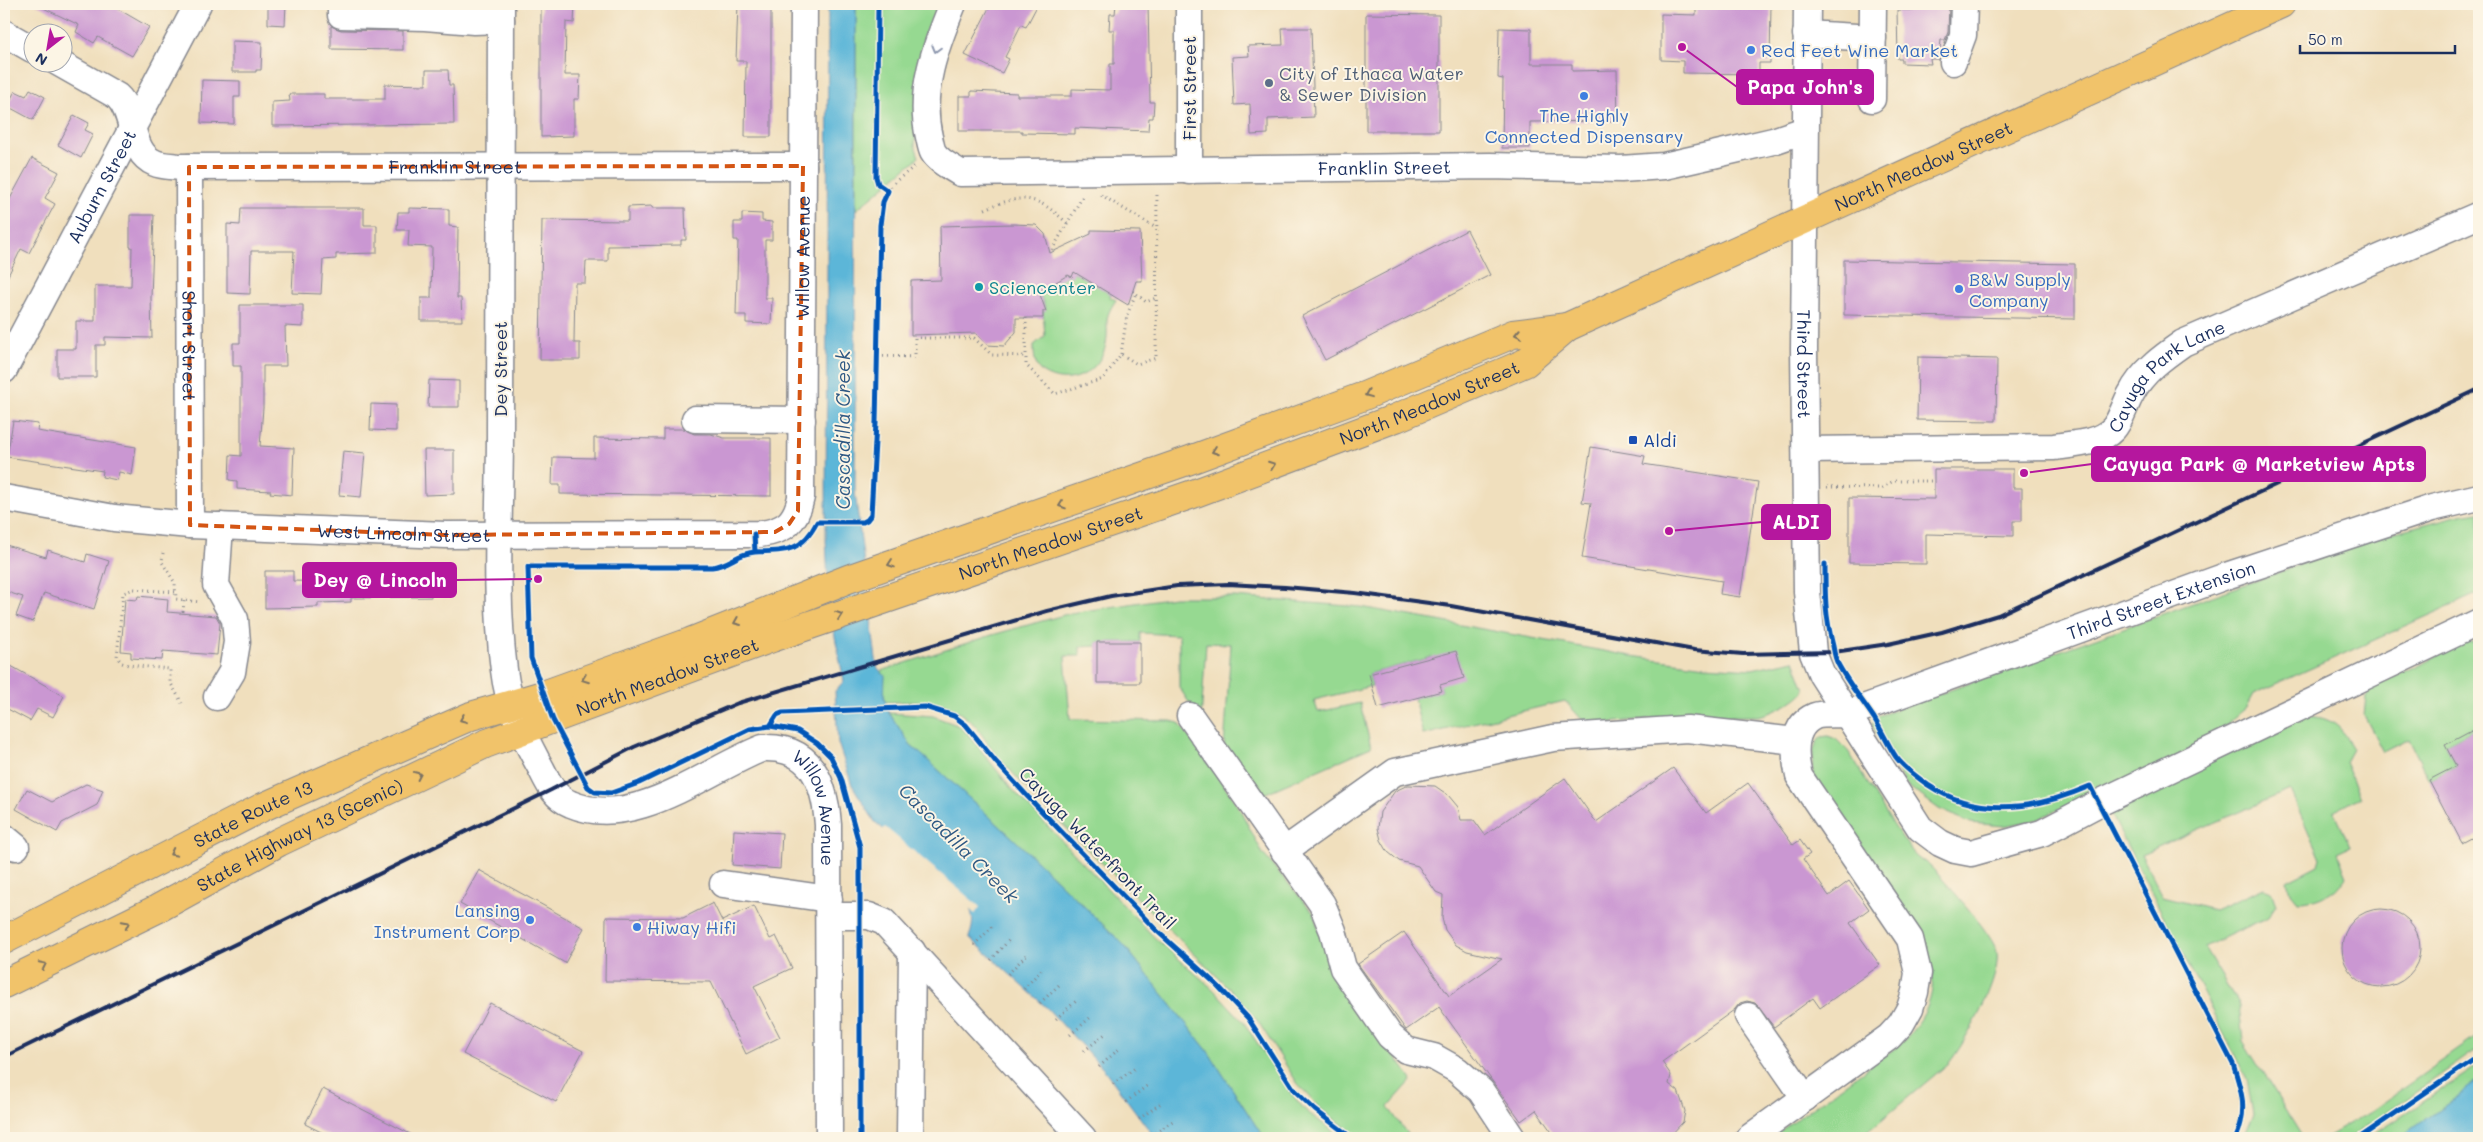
<svg xmlns="http://www.w3.org/2000/svg" width="2483" height="1142" viewBox="0 0 2483 1142" font-family="Mali,sans-serif">
	<style>
		.green { fill: #96d991; stroke: #588478 }
		.water { fill: #5bb6d8; stroke: #3b729b }
		.pier { fill: #f0dfbd }
		.building { fill: #ca97d2 }
		.lines { fill: none; stroke-linecap: round; stroke-linejoin: round }
		.minor-casing { stroke: #86878e; stroke-width: 29 }
		.highway-casing { stroke: #86878e; stroke-width: 30 }
		.path { stroke: #86878e; stroke-width: 3; stroke-dasharray: 1 4; stroke-linecap: butt }
		.minor { stroke: #fff; stroke-width: 26 }
		.highway { stroke: #f1c36a; stroke-width: 28 }
		.rail { stroke: #1b2f5e; stroke-width: 4 }
		.cycleway-casing { stroke: #fcf5e5; stroke-width: 8 }
		.cycleway { stroke: #0057b8; stroke-width: 5 }
		.oneway { stroke: #8d97ae }
		.oneway2 { stroke: #7b7263 }
		.marked { fill: none; stroke: #d45514; stroke-width: 4; stroke-dasharray: 10 6; stroke-linejoin: round }
		.shop-dot { fill: #3f7fe0; stroke: #fcf5e5; stroke-width: 2 }
		.service-dot { fill: #5c6f8a; stroke: #fcf5e5; stroke-width: 2 }
		.culture-dot { fill: #0f9aa8; stroke: #fcf5e5; stroke-width: 2 }
		.transit-dot { fill: #1a4fb4; stroke: #fcf5e5; stroke-width: 2 }
		.labels { text-anchor: middle; dominant-baseline: central; stroke-width: 4; stroke-linejoin: round; paint-order: stroke }
		.shop-label { font-size: 18px; fill: #366cbe; stroke: #fcf5e5; text-anchor: start }
		.service-label { font-size: 18px; fill: #4e5e75; stroke: #fcf5e5; text-anchor: start }
		.street-label { font-size: 18px; fill: #1b2f5e; stroke: #fcf5e5 }
		.culture-label { font-size: 18px; fill: #0d838f; stroke: #fcf5e5; text-anchor: start }
		.transit-label { font-size: 18px; fill: #164399; stroke: #fcf5e5; text-anchor: start }
		.water-label { font-size: 19px; font-style: italic; fill: #2e5883; stroke: #fcf5e5 }
		.leader { fill: none; stroke: #b5179e; stroke-width: 2 }
		.callout-dot { fill: #b5179e; stroke: #fcf5e5; stroke-width: 2 }
		.callout { fill: #b5179e; stroke: #b5179e; stroke-width: 2 }
		.callout-label { font-size: 19px; text-anchor: middle; font-weight: bold; fill: #fff }
	</style>
	<rect width="100%" height="100%" fill="#fcf5e5"/>
	<filter id="ink" filterUnits="userSpaceOnUse"><feTurbulence type="fractalNoise" baseFrequency=".02" numOctaves="2"/><feDisplacementMap in="SourceGraphic" scale="10" xChannelSelector="R" yChannelSelector="G"/><feConvolveMatrix kernelMatrix="1 2 1 2 8 2 1 2 1" color-interpolation-filters="sRGB"/></filter>
	<filter id="wash" filterUnits="userSpaceOnUse"><feTurbulence type="fractalNoise" baseFrequency=".0096" numOctaves="4" result="noise"/><feDisplacementMap in="SourceGraphic" scale="20" xChannelSelector="R" yChannelSelector="G"/><feGaussianBlur stdDeviation="1.12" result="paint"/><feColorMatrix in="noise" values="0 0 0 0 0 0 0 0 0 0 0 0 0 0 0 0 0 1.4 0 .05"/><feComposite in="paint" operator="in"/></filter>
	<g filter="url(#wash)">
		<rect width="100%" height="100%" fill="#f0dfbd"/>
		<path class="green" d="M856,4H942L918,72L915,145L919,157L856,210Z
			M1074,272L1111,294L1110,297L1116,300C1101,322 1110,322 1106,344C1100,373 1069,389 1043,373C1034,367 1034,355 1034,345L1045,336L1043,311L1046,310L1039,292L1051,279Z
			M2479,512V593L2254,694L2247,707L2206,742L2131,779L2032,821L2003,826L1971,823L1939,809L1905,784L1872,725L1878,716L2380,536L2460,515Z
			M1174,597H1234L1361,607L1631,656L1705,666L1752,669L1794,660L1805,689C1800,700 1770,714 1758,716L1667,717L1587,725L1565,701L1423,735L1414,698L1442,691L1432,657L1369,674L1372,686L1314,700L1318,712L1360,703L1371,747L1257,797L1224,748L1231,644L1206,643L1201,721L1179,687V635L1140,633V642H1097V646L1080,647V656H1065L1070,719L1171,721L1179,723L1236,802L1263,854L1313,912L1331,969L1412,1080L1388,1107L1410,1138H1360L1322,1110L1298,1084L1259,1023L1240,999L1038,800L997,756L975,725L960,713L945,705L928,702H885L883,685L885,676L881,671L992,635L1071,613Z
			M2465,642L2479,644V727L2445,745L2456,766L2429,780L2409,739L2383,752L2364,715L2366,697L2372,688Z
			M889,713L933,716L957,725L968,734L1011,788L1155,938L1214,990L1242,1020L1290,1092L1306,1111L1342,1138H1267L1260,1132L1207,1050L1123,944L1015,840L910,744Z
			M2306,716C2331,717 2343,726 2352,749L2345,762L2360,797L2334,811L2350,846L2337,852L2347,876C2336,893 2317,901 2298,901L2289,890L2287,881L2318,865L2320,858L2290,790L2141,854L2163,897L2214,910L2264,888L2271,891L2276,905L2268,917L2204,947L2239,1005L2243,1041L2303,1138H2243L2253,1114L2247,1079L2109,810Z
			M1828,736L1836,739L1848,751C1869,784 1888,820 1912,851C1917,858 1926,862 1932,868C1948,885 1988,929 1996,949C2005,974 1965,1043 1949,1063L1860,1138H1770L1898,1046C1935,1011 1943,978 1919,932L1813,776C1812,761 1811,748 1821,737Z
			M2479,1035V1048L2350,1138H2325L2372,1110Z
			M2479,1065V1080L2399,1138H2369Z"/>
		<path class="water" d="M828,4H856L855,492L877,667L885,676L884,697L889,713L910,744L1015,840L1123,944L1207,1050L1260,1132L1267,1138H1155L1106,1072L1047,1008L969,937C975,922 973,913 966,899L875,822L852,785L838,743L835,691L844,681L829,607L826,539Z
			M2479,1080V1138H2399Z"/>
		<path class="pier" d="M885,827L980,907L975,914L967,907L964,900L882,831Z"/>
		<g id="blocks">
			<path class="building" d="M35,4H121L118,9L149,27L132,56L98,37L94,43L76,32L79,25Z
				M268,4H286L285,25L268,24Z
				M541,4H575L574,23L566,22L565,75H580L579,99H574V136L541,137Z
				M738,4H771V137H745L746,61H736Z
				M991,4H1038L1026,27L1021,25L1005,57L1009,59L1002,73L965,55Z
				M1116,4H1148L1150,102H1154L1153,118H1149L1148,131L1075,128V134L1022,133V131H959V96H971V91L1017,93V96H1072V89L1110,90V64H1114V30H1109L1110,14H1115Z
				M1696,4H1771L1770,63H1759V74L1683,73V61L1661,60V14L1696,15Z
				M1916,4H1949L1948,32L1945,40H1941L1939,59H1930L1931,64L1902,63V59H1898L1897,10H1916Z
				M1366,14L1439,15V131H1366Z
				M331,26L341,30L403,31V50L331,49Z
				M1282,28H1311L1314,117L1268,119V134L1251,135L1250,104L1234,105L1232,57L1249,56L1248,46L1283,45Z
				M1499,28L1531,29V64H1572V71L1617,70L1618,121L1530,122V148H1502L1503,79L1498,78Z
				M232,41L262,42L261,70H256V72H232Z
				M426,70H448L449,85H453L454,124L272,126V102L290,101L289,94H324V99H385V84L426,85Z
				M202,80L240,81V97H234V124L201,123Z
				M30,89L45,97L33,120L7,106L15,91L26,96Z
				M74,115L89,123L85,130L93,134L81,158L58,145Z
				M32,158L59,172L45,198L55,204L29,253L21,249L4,284V210Z
				M652,206V208H685L686,240H681V245L608,246V261H586L585,283H575L574,343H580V360H540L542,220L628,221V207Z
				M241,208H364V225H377V253L336,254V259L323,260L321,294L292,293L294,251H251L250,294L227,293V224L240,225Z
				M409,208L449,209V226L458,227L457,298H461L462,321H421V298H431L432,247L408,246L409,230H397L398,212H409Z
				M742,213L762,214V221L772,222V240H765V298H772L771,324L746,323V315H736L738,240H734V222H742Z
				M130,215H154L151,298L152,338L105,337V345H96V377H57V349H76V321H95V286H131L132,247H130Z
				M1013,224L1036,225L1045,234L1050,253L1091,234V230L1140,231L1142,281H1136L1128,305L1074,272L1072,277L1068,275L1039,292L1046,311H1043V318H1016V332L1004,346L987,345L976,333L911,335V281L941,280L940,226Z
				M1467,230L1490,275L1325,360L1302,316Z
				M1844,260L2075,264V319L1844,315Z
				M240,305H303V327L285,326L286,366H263V408L260,446L294,448L292,495L270,493L271,491L237,489V481L229,480L230,455L241,456V366H233V343H240Z
				M1918,357L1997,359L1996,421L1917,420Z
				M429,380L459,381V407H428Z
				M371,404L396,405V431L370,430Z
				M13,421L38,424L37,431L136,447L132,475L119,472L117,480L102,477L103,471L7,457Z
				M663,429H685L694,434H711L724,438H771V496L560,494V485H552L553,457L594,458V438L663,439Z
				M1591,447L1645,456L1643,464L1758,482L1740,597L1720,594L1722,581L1582,558L1591,503L1582,502Z
				M424,450H454V494L425,495Z
				M343,451L365,453L361,497L339,495Z
				M1934,469H2013V488H2022V521H2013V536L1926,534V564L1849,563V498L1934,499Z
				M6,545L46,557L48,550L85,562L87,554L109,561L94,609L44,593L33,622L16,616L23,597L4,591V553Z
				M335,568L419,570V578H431V597L351,598V602L318,603V607L265,608V571H293V581L335,582Z
				M138,596L168,599L167,612L216,616L220,623L217,655L163,651L162,660L131,658V652L121,651L125,599L137,600Z
				M1097,642H1140V683H1097Z
				M1456,651L1464,678L1440,685L1442,691L1378,708L1369,674Z
				M4,662L64,696L53,717L37,709L30,721L4,707Z
				M2479,727V834L2462,843L2429,780L2456,766L2445,745Z
				M1673,768L1706,813L1748,783L1793,845L1800,840L1810,854L1803,859L1829,896L1849,881L1869,909L1850,923L1880,965L1820,1008L1813,998L1774,1027L1755,1003L1747,1001L1740,1003L1734,1010L1662,1062L1671,1075L1669,1084L1678,1091L1685,1111L1683,1122L1669,1137L1556,1138L1536,1110L1521,1121L1439,1007L1406,1030L1358,964L1404,932L1449,996L1502,959L1467,951L1456,945L1445,930L1442,918L1443,895L1436,892L1418,866L1399,861L1388,852L1381,840L1378,828L1380,812L1395,791L1408,785L1435,786L1448,795L1458,807L1461,820H1474L1485,835L1565,778L1596,822Z
				M86,784L103,790L97,805L62,823L57,832L16,809L27,789L52,802Z
				M734,830L782,833L780,869L732,865Z
				M479,870L584,928L565,963L460,904Z
				M713,903L722,921L754,906L770,939L776,936L792,968L754,986L780,1037L746,1054L711,982L605,981L606,917L683,918Z
				M2342 948a39 39 0 1 1 78 0a39 39 0 1 1-78 0Z
				M490,1003L583,1051L556,1102L463,1054Z
				M323,1089L418,1138H333L305,1124Z"/>
		</g>
	</g>
	<g filter="url(#ink)">
		<use href="#blocks" fill-opacity="0" stroke="#86878e" stroke-width="1"/>
		<g class="lines">
			<g class="minor-casing">
				<g id="minor">
					<path d="M341,4V15L425,17L474,21L501,20"/>
					<path id="s1" d="M501,4C501,147 500,290 500,432C500,511 494,592 504,670C508,704 521,731 537,761C547,778 551,796 571,804C634,831 706,770 763,748C812,746 825,783 828,825L829,1138"/>
					<path id="s2" d="M953,4C936,45 918,92 929,137C930,141 931,148 933,152C938,161 951,167 960,173L1490,166L1621,169L1664,166L1717,154L1773,141L1805,130"/>
					<path d="M1189,4V171"/>
					<path id="s3" d="M1807,4L1804,349L1807,592L1813,653L1822,675L1920,828L1940,843L1955,850L1971,853L2042,833L2099,803L2479,622"/>
					<path d="M4,33L32,49"/>
					<path d="M1806,34L1873,38"/>
					<path id="s4" d="M57,62L117,96C136,113 129,153 155,163C162,166 172,166 179,167L803,166"/>
					<path d="M1953,62L1963,35L1964,4"/>
					<path d="M1872,99L1873,4"/>
					<path id="s5" d="M189,167L190,525"/>
					<path id="s6" d="M4,370L198,4"/>
					<path d="M695,419L802,420"/>
					<path id="s7" d="M1806,450L2054,447C2073,444 2099,444 2113,429C2121,421 2125,404 2131,394C2142,372 2163,357 2183,343L2479,215"/>
					<path id="s8" d="M4,498L114,518L190,525L446,535L760,534C785,531 796,522 801,497L804,4"/>
					<path d="M217,697L232,672L237,642L235,619L216,585L220,526"/>
					<path d="M1190,716L1322,904L1333,931L1343,968L1390,1036L1406,1050L1434,1057L1457,1070L1481,1091L1512,1138"/>
					<path d="M4,837L16,847"/>
					<path d="M1284,851L1395,772L1553,738L1687,729L1796,741"/>
					<path d="M723,884L829,899"/>
					<path d="M829,916H869L884,922L1083,1138"/>
					<path d="M1748,1016L1805,1098"/>
					<path d="M910,1138L912,951"/>
					<path id="s9" d="M1749,1138L1889,1037L1901,1024L1910,1008L1915,992L1918,973L1910,939L1799,776C1794,755 1791,726 1815,716C1824,713 1838,715 1847,714L2226,576L2432,508L2479,497"/>
				</g>
			</g>
			<g class="highway-casing">
				<g id="highway">
					<path id="s10" d="M4,940L263,807L471,716L543,695L690,642L848,579L1190,460L1364,396L1513,334L1567,327"/>
					<path id="s11" d="M4,984L157,909L279,842L485,744L772,638L1193,494L1396,418L1525,363L1567,327L2281,4"/>
				</g>
			</g>
			<path class="path" d="M888,191L896,181L915,166
				M1101,195L1156,228
				M985,209C1023,193 1037,195 1067,223
				M1052,250L1084,194
				M1133,291L1146,302L1156,298
				M1026,318V365L1055,394L1103,379L1121,354L1137,364L1156,358L1157,192
				M1121,354L1127,315L1136,293
				M878,356L915,357V338H974L992,355L1026,356
				M1827,487L1882,488L1893,481H1934
				M163,553L162,562L175,583L176,599L200,602
				M175,592L134,589L123,593L117,657L122,663L128,665L170,669V682L182,703
				M183,612L184,601
				M974,945L994,925
				M991,960L1009,940
				M1008,974L1027,954
				M1024,989L1042,969
				M1040,1003L1059,985
				M1056,1019L1076,1001
				M1070,1035L1091,1017
				M1084,1051L1105,1034
				M1099,1067L1119,1049
				M1113,1084L1135,1068
				M1126,1102L1148,1085
				M1139,1119L1161,1103
				M1151,1136L1174,1120"/>
			<use href="#minor" class="minor"/>
			<use href="#highway" class="highway"/>
			<path class="rail" d="M4,1057L551,790L634,747L738,703L1047,611L1111,596L1177,586L1228,584L1285,587L1355,593L1451,606L1694,650L1743,654L1834,652L1888,644L1942,632L1998,615L2479,389"/>
			<g class="cycleway-casing">
				<path id="cycleway" d="M754,534L755,552C786,551 802,552 817,522H863L867,520L871,515L876,423L880,225L883,202L888,191L878,184L876,177L878,4
					M755,552C737,553 730,565 712,567H528L531,658L553,720L588,787L595,792L611,793L639,783L750,729L770,726L798,731L817,743L831,757L841,778L860,847V1138
					M1825,564C1825,596 1825,615 1833,646C1834,652 1835,659 1838,664C1848,683 1862,700 1874,718C1882,731 1888,745 1896,757C1904,768 1917,777 1928,785C1979,819 2037,809 2090,786L2233,1064C2242,1092 2248,1110 2236,1138
					M770,726L777,715L782,713L925,707L954,716L966,725L996,762L1028,797L1157,931L1217,985L1248,1018L1295,1091L1315,1110L1352,1138
					M2359,1138L2479,1056"/>
			</g>
			<use href="#cycleway" class="cycleway"/>
		</g>
		<defs><path id="oneway-chevron" d="M-2-3.5L2.5 0L-2 3.5" fill="none" stroke-width="1.6" stroke-linecap="round" stroke-linejoin="round" transform="scale(1.25)"/></defs>
		<use class="oneway" href="#oneway-chevron" transform="translate(936 49) rotate(105)"/>
		<g class="oneway2">
			<use href="#oneway-chevron" transform="translate(1518 334) rotate(169)"/>
			<use href="#oneway-chevron" transform="translate(1368 394) rotate(158)"/>
			<use href="#oneway-chevron" transform="translate(1215 451) rotate(160)"/>
			<use href="#oneway-chevron" transform="translate(1272 465) rotate(-21)"/>
			<use href="#oneway-chevron" transform="translate(1062 505) rotate(161)"/>
			<use href="#oneway-chevron" transform="translate(891 564) rotate(161)"/>
			<use href="#oneway-chevron" transform="translate(839 615) rotate(-19)"/>
			<use href="#oneway-chevron" transform="translate(737 622) rotate(157)"/>
			<use href="#oneway-chevron" transform="translate(585 679) rotate(159)"/>
			<use href="#oneway-chevron" transform="translate(463 719) rotate(158)"/>
			<use href="#oneway-chevron" transform="translate(418 775) rotate(-25)"/>
			<use href="#oneway-chevron" transform="translate(173 853) rotate(153)"/>
			<use href="#oneway-chevron" transform="translate(126 924) rotate(-27)"/>
			<use href="#oneway-chevron" transform="translate(43 965) rotate(-26)"/>
		</g>
	</g>
	<path class="marked" d="M803,166L798,511L789,524L775,532L446,535L190,525L189,167Z"/>
	<g class="shop-dot">
		<circle cx="1751" cy="50" r="5"/>
		<circle cx="1584" cy="96" r="5"/>
		<circle cx="1959" cy="289" r="5"/>
		<circle cx="530" cy="920" r="5"/>
		<circle cx="637" cy="927" r="5"/>
	</g>
	<circle class="service-dot" cx="1269" cy="83" r="5"/>
	<circle class="culture-dot" cx="979" cy="287" r="5"/>
	<rect class="transit-dot" x="1628" y="435" width="10" height="10" rx="2.5"/>
	<g class="labels">
		<g class="shop-label">
			<text x="1761" y="50">Red Feet Wine Market</text>
			<text x="1584" y="115" text-anchor="middle">The Highly<tspan x="1584" dy="21">Connected Dispensary</tspan></text>
			<text x="1969" y="279">B&amp;W Supply<tspan x="1969" dy="21">Company</tspan></text>
			<text x="520" y="910" text-anchor="end">Lansing<tspan x="520" dy="21">Instrument Corp</tspan></text>
			<text x="647" y="927">Hiway Hifi</text>
		</g>
		<g class="service-label">
			<text x="1279" y="73">City of Ithaca Water<tspan x="1279" dy="21">&amp; Sewer Division</tspan></text>
		</g>
		<g class="street-label">
			<text transform="translate(1189 88) rotate(-90)">First Street</text>
			<text stroke="none"><textPath href="#s11" startOffset="2092">North Meadow Street</textPath></text>
			<text stroke="none"><textPath href="#s4" startOffset="449">Franklin Street</textPath></text>
			<text stroke="none"><textPath href="#s2" startOffset="612">Franklin Street</textPath></text>
			<text stroke="none"><textPath href="#s6" startOffset="208">Auburn Street</textPath></text>
			<text stroke="none"><textPath href="#s8" startOffset="1059">Willow Avenue</textPath></text>
			<text stroke="none"><textPath href="#s5" startOffset="179">Short Street</textPath></text>
			<text stroke="none"><textPath href="#s3" startOffset="360">Third Street</textPath></text>
			<text transform="translate(500 369) rotate(-90)">Dey Street</text>
			<text stroke="none"><textPath href="#s7" startOffset="389">Cayuga Park Lane</textPath></text>
			<text stroke="none"><textPath href="#s11" startOffset="1542">North Meadow Street</textPath></text>
			<text stroke="none"><textPath href="#s8" startOffset="402">West Lincoln Street</textPath></text>
			<text stroke="none"><textPath href="#s11" startOffset="1138">North Meadow Street</textPath></text>
			<text stroke="none"><textPath href="#s9" startOffset="911">Third Street Extension</textPath></text>
			<text stroke="none"><textPath href="#s11" startOffset="732">North Meadow Street</textPath></text>
			<text stroke="none"><textPath href="#s1" startOffset="1120">Willow Avenue</textPath></text>
			<text stroke="none"><textPath href="#s10" startOffset="279">State Route 13</textPath></text>
			<text stroke="none"><textPath href="#s11" startOffset="331">State Highway 13 (Scenic)</textPath></text>
			<text transform="translate(1098 848) rotate(46)">Cayuga Waterfront Trail</text>
		</g>
		<g class="culture-label">
			<text x="989" y="287">Sciencenter</text>
		</g>
		<g class="transit-label">
			<text x="1643" y="440">Aldi</text>
		</g>
		<g class="water-label">
			<text transform="translate(842 430) rotate(-90)">Cascadilla Creek</text>
			<text transform="translate(959 843) rotate(45)">Cascadilla Creek</text>
		</g>
	</g>
	<path class="leader" d="M1682 47L1737 87M2024 473L2092 464M1669 531L1762 522M538 579L456 580"/>
	<g class="callout-dot">
		<circle cx="1682" cy="47" r="5"/>
		<circle cx="2024" cy="473" r="5"/>
		<circle cx="1669" cy="531" r="5"/>
		<circle cx="538" cy="579" r="5"/>
	</g>
	<g class="callout">
		<rect x="1737" y="70" width="136" height="34" rx="5"/>
		<rect x="2092" y="447" width="333" height="34" rx="5"/>
		<rect x="1762" y="505" width="68" height="34" rx="5"/>
		<rect x="303" y="563" width="153" height="34" rx="5"/>
	</g>
	<g class="callout-label">
		<text x="1805" y="94">Papa John's</text>
		<text x="2259" y="471">Cayuga Park @ Marketview Apts</text>
		<text x="1796" y="529">ALDI</text>
		<text x="380" y="587">Dey @ Lincoln</text>
	</g>
	<rect width="2483" height="1142" fill="none" stroke="#fcf5e5" stroke-width="20"/>
	<g transform="translate(48 48) rotate(211)"><circle r="24" fill="#fcf5e5" stroke="#a2a6af"/>
	<path d="M0-4L9 19L0 12L-9 19Z" fill="#b5179e"/>
	<text y="-8" font-size="14" font-weight="bold" text-anchor="middle" fill="#1b2f5e">N</text>
	</g>
	<path d="M2300 45v8h155v-8" fill="none" stroke="#1b2f5e" stroke-width="2.5"/>
	<text x="2308" y="45" font-size="15" fill="#1b2f5e" stroke="#fcf5e5" stroke-width="4" paint-order="stroke">50 m</text>
</svg>
